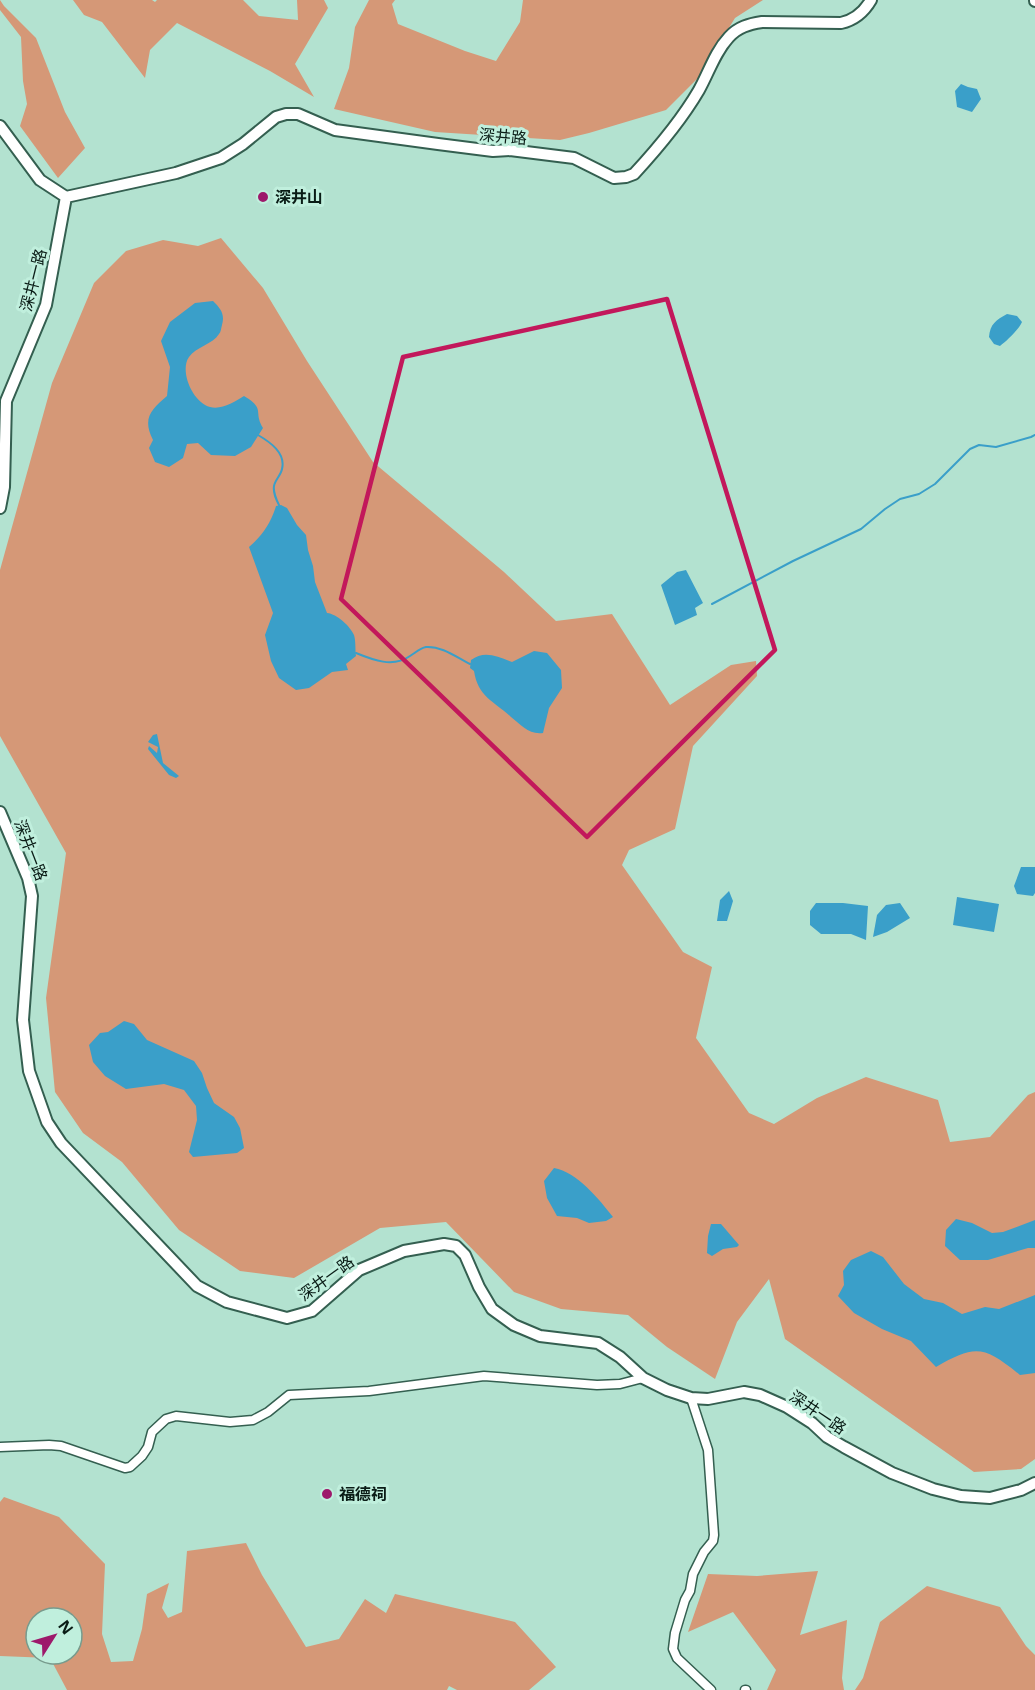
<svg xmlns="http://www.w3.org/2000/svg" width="1035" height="1690" viewBox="0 0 1035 1690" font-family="'Noto Sans','Noto Sans TC',sans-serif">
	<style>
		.green { fill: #d59877; fill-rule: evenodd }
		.water { fill: #3a9fc9 }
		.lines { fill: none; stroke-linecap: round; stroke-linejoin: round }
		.stream { stroke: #3a9fc9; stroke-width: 2 }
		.minor-casing { stroke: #345f50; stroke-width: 11 }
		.tertiary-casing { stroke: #345f50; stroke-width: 14 }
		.minor { stroke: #fff; stroke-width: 8 }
		.tertiary { stroke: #fff; stroke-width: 10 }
		.marked { fill: none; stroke: #c2185b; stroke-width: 4.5; stroke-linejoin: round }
		.poi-dot { fill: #9d196b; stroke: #c0efdd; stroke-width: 2 }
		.labels { text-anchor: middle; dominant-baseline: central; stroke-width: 6; stroke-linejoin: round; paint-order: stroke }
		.street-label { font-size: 16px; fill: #0a1c16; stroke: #c0efdd }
		.poi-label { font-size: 16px; font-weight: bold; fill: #0a1c16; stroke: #c0efdd; text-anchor: start }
	</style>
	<rect width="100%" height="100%" fill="#b3e2d0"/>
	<path class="green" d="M0,0L4,6L36,38L65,112L85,148L58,178L20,126L27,104L23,81L21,37L0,10Z
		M73,0H152L155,2L157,0H243L259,16L298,20L297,0H324L328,8L295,64L314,97L270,71L177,23L150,50L145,78L102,22L84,15Z
		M369,0H395L392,4L398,24L465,51L496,61L520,22L523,0H763L735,18L698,78L666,110L589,133L560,140L435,132L334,109L349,68L355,27Z
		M221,238L263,288L307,361L373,462L504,572L556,621L612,614L670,705L731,665L756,661L757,676L693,746L675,829L629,850L622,865L683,952L712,967L696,1038L749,1113L774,1124L817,1098L866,1077L938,1100L950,1142L990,1137L1028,1095L1035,1092V1459L1021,1469L974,1472L785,1339L769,1279L737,1322L715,1379L667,1347L628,1315L561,1309L514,1292L446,1222L380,1228L294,1278L240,1271L179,1230L122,1162L83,1133L55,1092L46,998L66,853L0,736V570L52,383L94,283L126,251L163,240L198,246Z
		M4,1497L59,1517L105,1564L102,1634L111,1662L133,1661L142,1629L147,1594L169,1583L162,1608L168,1618L182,1612L187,1551L246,1543L262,1575L306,1647L339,1639L365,1599L386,1613L395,1594L515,1622L556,1667L529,1690H457L449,1686L447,1690H67L50,1658L0,1656V1502ZM36,1618H72V1654H36Z
		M818,1571L800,1635L847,1620L842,1678L844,1690H767L776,1670L733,1612L688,1632L708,1574L757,1576Z
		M927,1586L1000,1607L1026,1646L1035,1655V1690H855L863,1678L880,1622Z"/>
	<path class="water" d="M961,84L968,87L977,89L981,99L972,112L957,107L955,91Z
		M213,301C221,309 225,314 222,325C221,328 221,332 219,334C213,344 196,347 189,357C179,371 193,403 210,407C222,410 234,402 244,396C266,409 253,412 263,428L251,447L235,456L211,455L198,443L187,444L183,458L169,467L155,462L149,448L153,440C142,418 151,410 167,396L170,367L161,341L170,322L195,303Z
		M1007,314L1017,316L1022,322C1019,329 1007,341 1000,346L994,344L989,337C990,324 996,320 1007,314Z
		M281,505L287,508L297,525L306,535L308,550L313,566L315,582L327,613C337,614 350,626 354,635C356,641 355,650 356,656L346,664L348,670L332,672L309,688L296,690L279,678L271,661L265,635L273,613L249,547C262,536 271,523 276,506Z
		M686,570L703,603L695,608L697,615L675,625L661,585L677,572Z
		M534,651L547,653L561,670L562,688L549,708L543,733C529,735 521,725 511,717C494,701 478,697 474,671L470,668L471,660C484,650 497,656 512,662Z
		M157,734L163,763L179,776L176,778L169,775L148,749L149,746L157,753L158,747L148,742L153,735Z
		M1021,867H1035V893L1033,896L1017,894L1014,886Z
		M729,891L733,901L727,921H717L720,900Z
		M957,897L999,904L994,932L953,925Z
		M816,903H843L868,906L866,940L851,934H821L810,925V911Z
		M900,903L910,918L887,932L873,937L877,915L886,905Z
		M124,1021L134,1024L147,1040L194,1061L202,1073L207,1088L214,1103L234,1117L240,1128L244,1148L237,1153L193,1157L189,1152L197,1120L196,1106L184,1090L164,1084L126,1089L105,1076L93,1062L89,1045L100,1033L108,1032Z
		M554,1168C577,1172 599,1199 613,1217L606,1221L589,1223L577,1218L557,1216L547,1198L544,1181Z
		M956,1219L972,1223L992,1233L1003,1232L1035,1220V1248H1028L988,1260H960L945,1246L946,1230Z
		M711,1224H721L739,1245L737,1247L723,1249L712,1256L707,1253L708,1236Z
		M871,1251L883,1257L904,1284L924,1299L943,1303L962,1314L985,1307L999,1309L1035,1295V1373L1020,1375C984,1346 976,1344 936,1367L911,1341L882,1329L854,1313L838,1296L844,1285L843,1271L851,1260Z"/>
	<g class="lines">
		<path class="stream" d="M258,435C270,442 286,453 282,469C281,475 275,480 274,486C273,493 276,499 279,505
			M712,604L793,561L861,529L885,509L900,499L919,494L935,484L970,449L979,445L996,447L1031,437L1035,435
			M356,653C373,660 393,668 410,656C415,653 420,648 426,647C442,646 456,657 470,664"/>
		<g class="minor-casing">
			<path id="minor" d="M691,1398L708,1450L714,1535L713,1541L704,1552L693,1574L690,1591L685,1600L675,1633L673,1649L677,1658L711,1690
				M0,1447L49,1445L61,1446L125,1468L130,1467L142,1456L148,1447L152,1432L166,1419L176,1416L230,1422L253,1420L268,1412L289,1395L369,1391L484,1376L597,1385L620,1384L643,1378
				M745,1690H746"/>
		</g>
		<g class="tertiary-casing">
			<path id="tertiary" d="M1035,0V1
				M0,126L40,180L66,197
				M66,197L176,173L221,158L243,144L276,117L286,114H298L335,130L438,144L493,151L510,150L574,158L614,178L626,177L634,174C658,148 681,121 699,90C709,72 715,52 729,37C738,27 749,24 762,22L841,23C855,20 864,12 871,0
				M0,508L4,487L6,401L46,305L66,197
				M0,812L28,878L32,896L23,1020L29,1071L47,1122L61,1143L197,1286L227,1302L287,1318L312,1311L359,1270L404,1251L444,1244L456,1246L465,1255L479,1287L492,1309L514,1325L540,1336L598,1343L620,1357L643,1378L667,1390L691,1398L708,1399L744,1392L760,1395L787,1407L812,1423L827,1437L844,1447L892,1473L933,1489L961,1496L990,1498L1021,1490L1035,1483"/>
		</g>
		<use href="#minor" class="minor"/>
		<use href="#tertiary" class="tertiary"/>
	</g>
	<path class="marked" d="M667,299L775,650L587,837L341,599L403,357Z"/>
	<g class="poi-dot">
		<circle cx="263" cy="197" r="6"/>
		<circle cx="327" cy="1494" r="6"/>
	</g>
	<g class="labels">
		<g class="street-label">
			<text transform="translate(503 136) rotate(5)">深井路</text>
			<text transform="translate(33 280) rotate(-76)">深井一路</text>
			<text transform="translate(31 850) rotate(69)">深井一路</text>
			<text transform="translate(326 1278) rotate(-36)">深井一路</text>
			<text transform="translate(818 1412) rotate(34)">深井一路</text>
		</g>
		<g class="poi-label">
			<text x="275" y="197">深井山</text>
			<text x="339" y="1494">福德祠</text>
		</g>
	</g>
	<g transform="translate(54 1636) rotate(53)"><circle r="28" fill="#c0efdd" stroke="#779b8d" stroke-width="1.5"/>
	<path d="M0-4.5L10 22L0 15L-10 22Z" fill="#9d196b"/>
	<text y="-9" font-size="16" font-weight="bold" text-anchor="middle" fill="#0a1c16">N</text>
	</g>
</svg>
